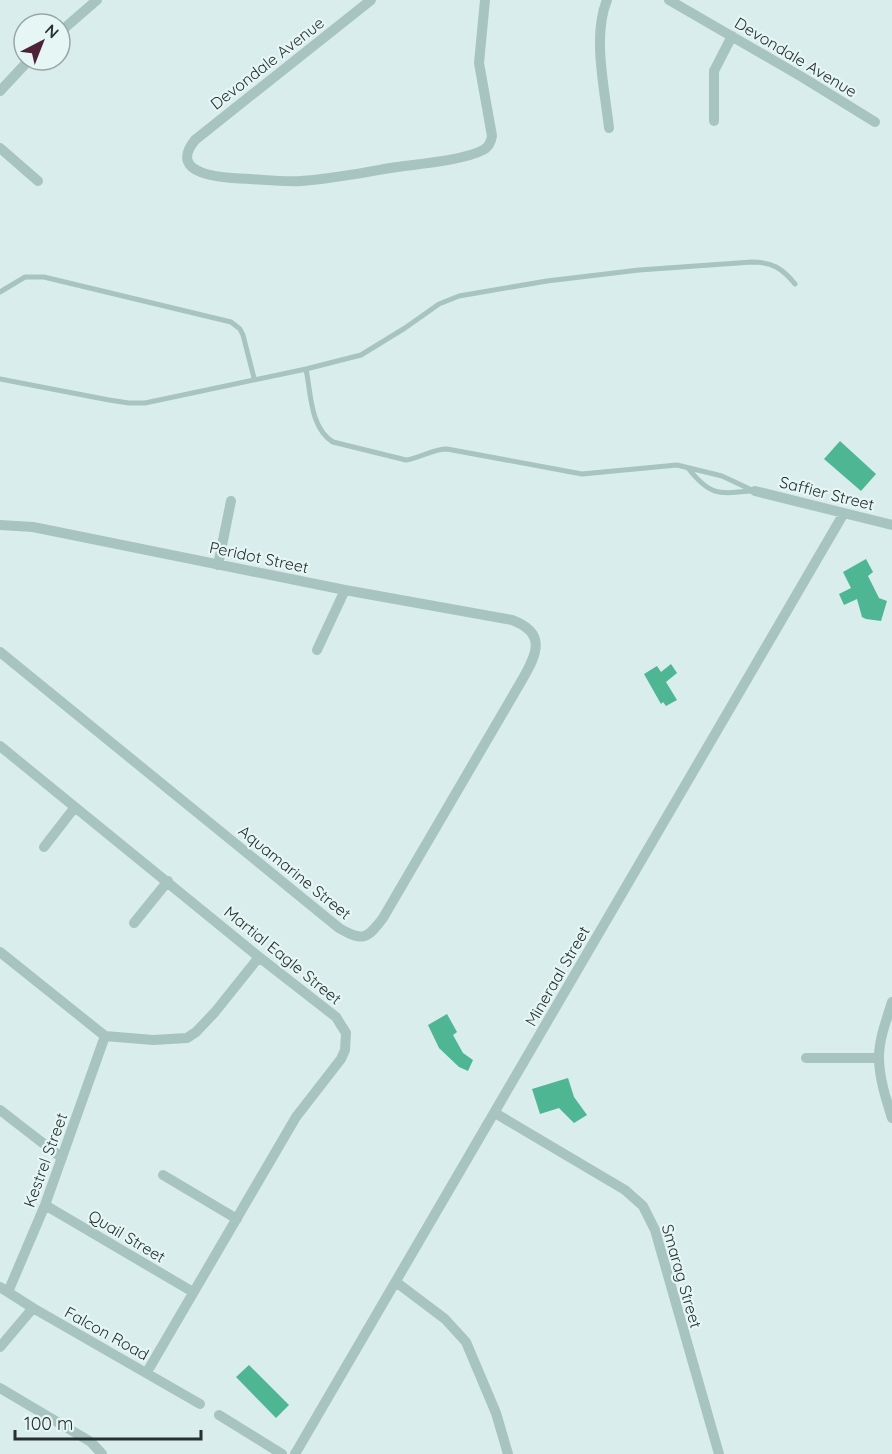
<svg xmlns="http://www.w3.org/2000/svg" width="892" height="1454" viewBox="0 0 892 1454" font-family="Quicksand,sans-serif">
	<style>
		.building { fill: #4eb692 }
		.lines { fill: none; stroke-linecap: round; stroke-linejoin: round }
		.service { stroke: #a7c4c0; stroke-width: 5 }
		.minor { stroke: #a7c4c0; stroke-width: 10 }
		.labels { text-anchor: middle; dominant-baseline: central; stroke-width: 4.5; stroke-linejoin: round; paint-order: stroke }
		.street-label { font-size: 16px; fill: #26312e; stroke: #e5f6f5 }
	</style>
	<rect width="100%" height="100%" fill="#d9edec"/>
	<path class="building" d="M840,441L876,474L861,491L824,459Z
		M866,559L873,572L868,576L879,598L887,601L881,621L866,619L862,617L857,599L844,605L839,594L851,588L843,572Z
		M671,664L677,673L666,682L677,700L666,706L663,702L661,704L644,674L657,666L661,672Z
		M447,1014L457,1032L453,1035L463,1053L473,1060L468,1071L459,1067L439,1048L428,1025Z
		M568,1078L574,1097L587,1115L574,1123L559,1108L540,1114L532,1089Z
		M249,1365L289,1405L276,1418L236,1377Z"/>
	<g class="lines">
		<path class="service" d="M0,292L25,277H44L231,322L240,329L243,335L254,378
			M306,369C311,393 310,428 333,442L406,460C421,458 432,449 447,449L582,474L677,465L722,476L754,491
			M0,379L109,400L129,403H145L306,369L361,355L405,328L439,304L459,296L547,281L639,270L752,262C772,262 782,268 795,284
			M688,468C710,496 718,494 751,491"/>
		<path class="minor" d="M371,0L195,140C165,177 229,178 250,179C267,180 284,182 301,181C333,179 365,172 397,167C418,164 465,160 483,150C489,147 491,142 492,136L479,63L485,0
			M607,0C592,36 605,90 609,128
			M669,0L802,77L875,122
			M60,32L97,0
			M0,91L29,60
			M714,121V71L732,36
			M0,148L38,181
			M755,491L892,525
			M0,525L33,527L345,590L512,620C547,633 537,654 522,680L383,918C367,939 363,942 339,928L0,652
			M218,565L231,501
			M317,650L345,590
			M0,746L259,957L336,1017L346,1033L345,1050L341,1059L296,1117L147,1372
			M44,847L75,807
			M134,923L168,881
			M0,952L105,1036L153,1040L187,1038L196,1032L215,1012L259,957
			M892,1002C887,1019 879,1038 879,1057C879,1078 886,1099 892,1118
			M806,1058H879
			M0,1110L62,1158
			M495,1113L625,1190L643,1206L655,1230L719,1454
			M163,1175L237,1219
			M45,1205L193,1292
			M396,1282L445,1319L466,1342L496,1413L508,1454
			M0,1287L33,1308L200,1404
			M8,1292L45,1205L105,1036
			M0,1347L33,1308
			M0,1388L91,1442L102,1454
			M219,1415L282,1454
			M295,1454L844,513"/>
	</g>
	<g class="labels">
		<g class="street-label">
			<text transform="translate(796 57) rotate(31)">Devondale Avenue</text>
			<text transform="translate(267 63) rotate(-38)">Devondale Avenue</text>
			<text transform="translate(827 493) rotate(14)">Saffier Street</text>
			<text transform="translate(259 557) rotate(12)">Peridot Street</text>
			<text transform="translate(295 872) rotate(39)">Aquamarine Street</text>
			<text transform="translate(283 955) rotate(39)">Martial Eagle Street</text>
			<text transform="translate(557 976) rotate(-60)">Mineraal Street</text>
			<text transform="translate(45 1160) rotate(-70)">Kestrel Street</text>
			<text transform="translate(127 1236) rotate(31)">Quail Street</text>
			<text transform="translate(682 1276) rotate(74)">Smarag Street</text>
			<text transform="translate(107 1333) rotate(29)">Falcon Road</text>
		</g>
	</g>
	<g transform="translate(42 42) rotate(42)"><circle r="28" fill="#e5f6f5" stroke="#99a7a5" stroke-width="1.5"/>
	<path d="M0-4.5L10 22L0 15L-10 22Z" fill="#4d2138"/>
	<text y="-9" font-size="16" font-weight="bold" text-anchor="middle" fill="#26312e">N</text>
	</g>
	<path d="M15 1430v9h186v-9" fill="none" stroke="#26312e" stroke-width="3"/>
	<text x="24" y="1430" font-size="18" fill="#26312e" stroke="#e5f6f5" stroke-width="4.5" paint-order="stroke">100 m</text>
</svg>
